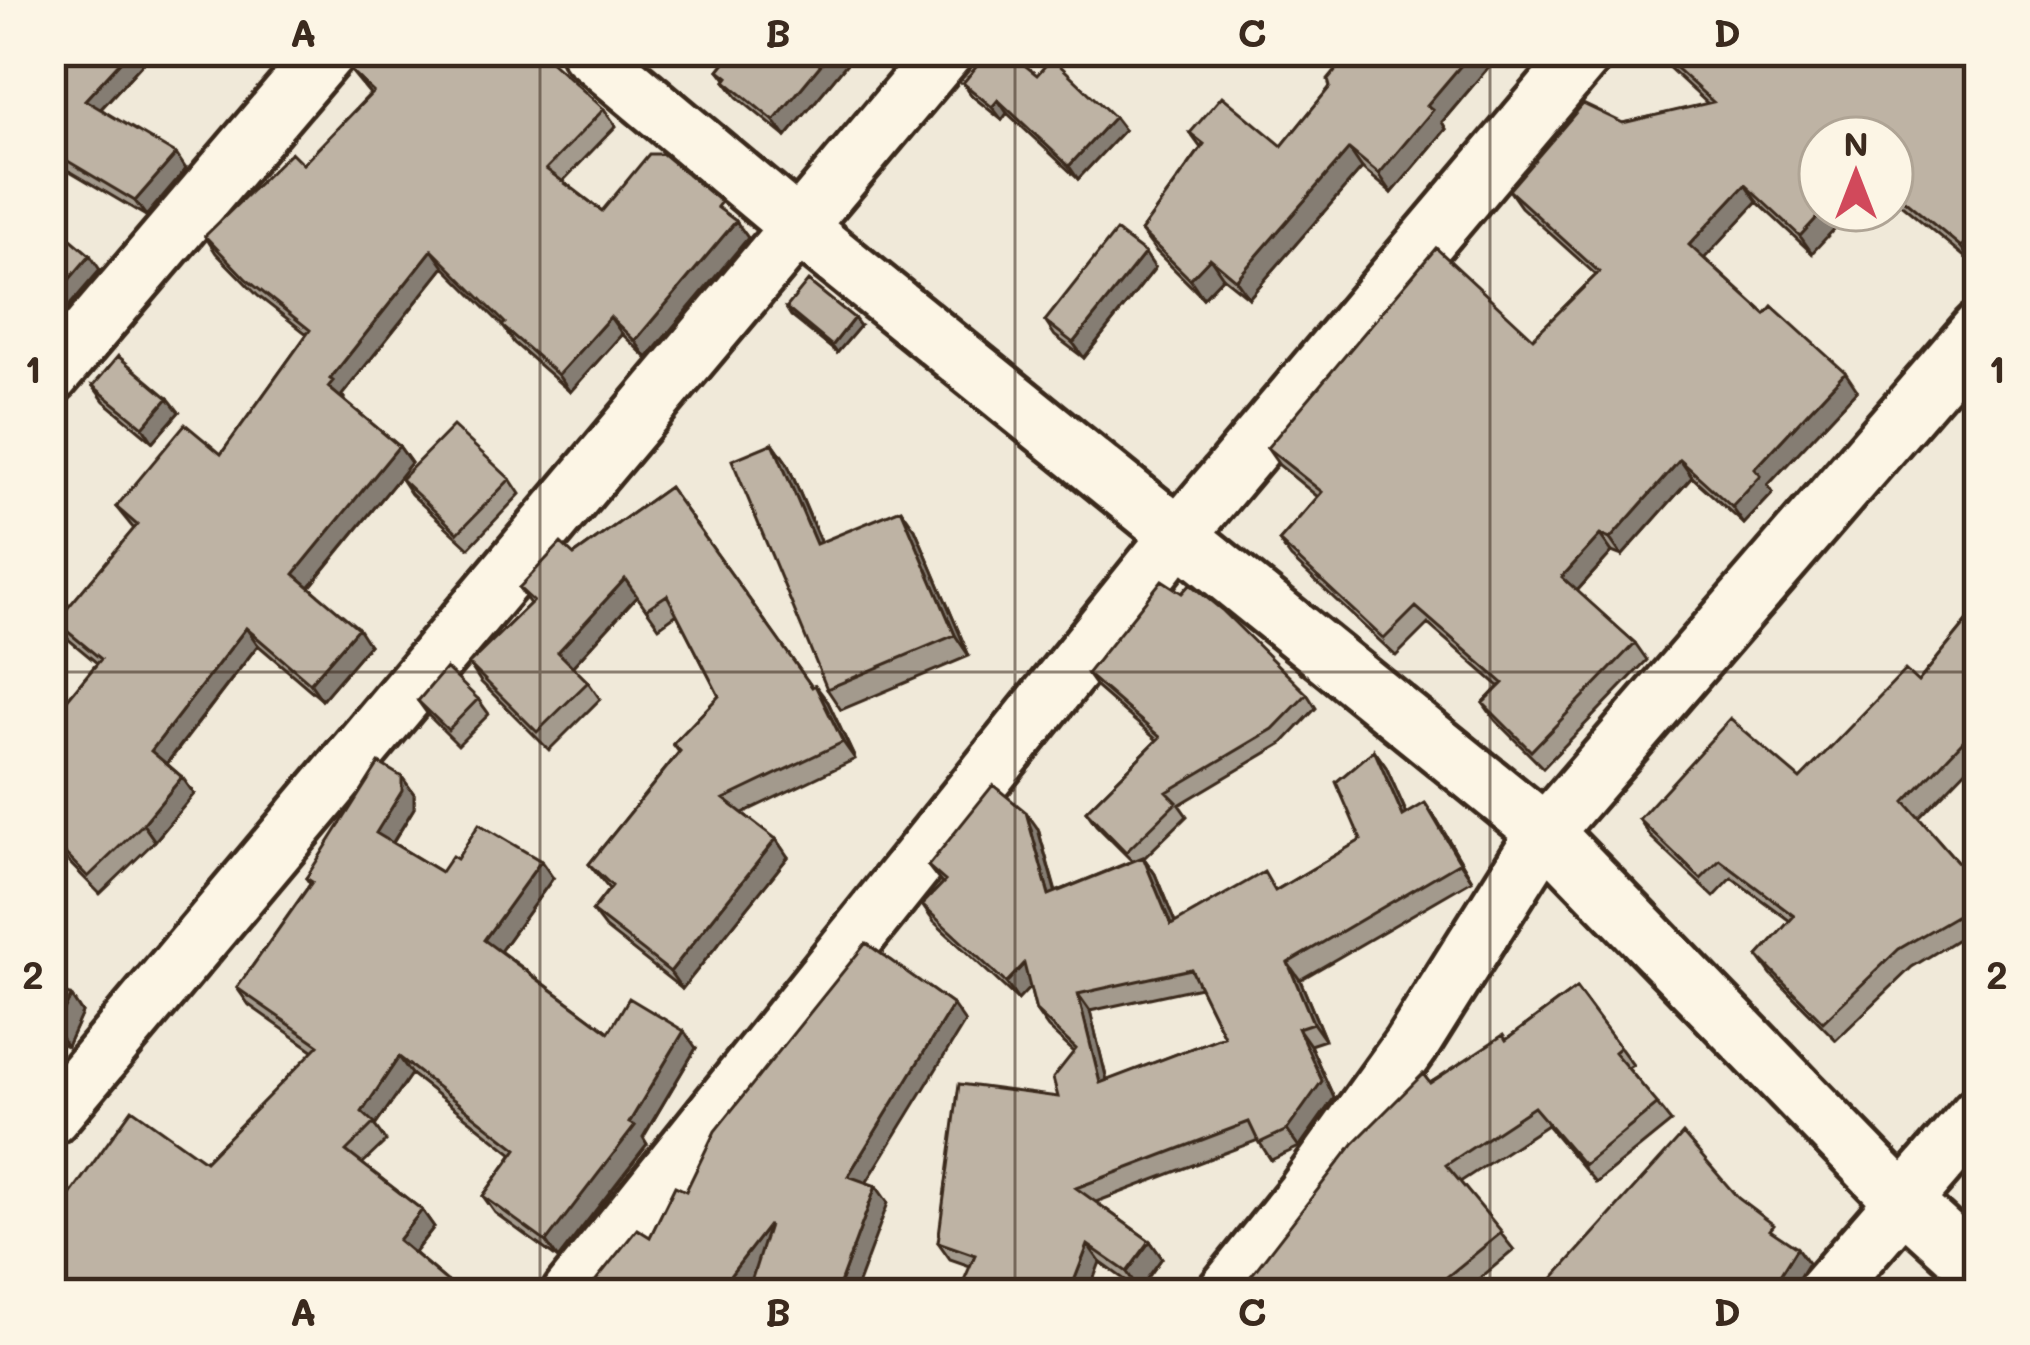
<svg xmlns="http://www.w3.org/2000/svg" width="2030" height="1345" viewBox="0 0 2030 1345" font-family="Mali,sans-serif">
	<style>
		.lines { fill: none; stroke-linecap: round; stroke-linejoin: round }
		.minor-casing { stroke: #3b2a1e; stroke-width: 63 }
		.minor { stroke: #fcf5e5; stroke-width: 54 }
		.wall { fill: #a39a8d; stroke: #3b2a1e; stroke-width: 3; fill-rule: evenodd }
		.shaded-wall { fill: #857d73; stroke: #3b2a1e; stroke-width: 3 }
		.building { fill: #beb3a4; stroke: #3b2a1e; stroke-width: 3; fill-rule: evenodd }
		.grid { fill: none; stroke: #3b2a1e; stroke-width: 3; stroke-opacity: 0.55 }
		.neatline { fill: none; stroke: #3b2a1e; stroke-width: 4.5 }
		.grid-label { font-size: 39px; text-anchor: middle; font-weight: bold; fill: #3b2a1e }
	</style>
	<rect width="100%" height="100%" fill="#f0e9d9"/>
	<filter id="ink" filterUnits="userSpaceOnUse"><feTurbulence type="fractalNoise" baseFrequency=".00833" numOctaves="2"/><feDisplacementMap in="SourceGraphic" scale="24" xChannelSelector="R" yChannelSelector="G"/><feConvolveMatrix kernelMatrix="1 2 1 2 8 2 1 2 1" color-interpolation-filters="sRGB"/></filter>
	<g filter="url(#ink)">
		<g class="lines">
			<g class="minor-casing">
				<path id="minor" d="M588,51L797,226L1545,832L1904,1202L1979,1270
					M51,376L328,51
					M51,1117L946,51
					M570,1294L1178,536L1587,51
					M1224,1294L1304,1194L1411,1045L1545,832L1979,330
					M1823,1294L1979,1114"/>
			</g>
			<use href="#minor" class="minor"/>
		</g>
		<path class="wall" d="M51,51H154L101,109L186,169L146,216L51,160Z
			M167,51H195L179,65Z
			M734,51H857L786,137L737,97L725,81L726,79L719,70Z
			M1352,51H1502L1442,122L1446,129L1392,193L1362,168L1249,298L1223,277L1203,298L1155,250L1141,231L1201,148L1190,133L1282,146L1330,87Z
			M1651,51H1979V257L1973,264L1892,197V138H1820L1812,253L1757,202L1704,258L1765,314L1857,390L1768,485L1773,493L1744,524L1692,477L1622,556L1612,552L1577,591L1635,643L1647,660L1543,768L1495,720L1483,703L1499,686L1428,624L1396,656L1291,558L1279,541L1318,497L1279,465L1267,448L1533,338L1596,275L1521,207L1509,190L1623,123L1708,104Z
			M351,71L604,109L616,126L563,181L602,211L733,219L748,238L647,358L622,334L570,392L514,343L503,326L444,267L342,395L344,398L343,400L399,446L411,463L310,587L369,645L322,700L258,645L167,764L182,777L194,794L155,841L100,894L53,846L51,848V719L97,663L68,639L56,622L134,529L116,507L221,454L307,334L258,296L216,253L205,236L303,164L370,94Z
			M1037,75L1124,130L1078,179L1007,113L1002,120L972,96L963,83Z
			M1155,268L1084,358L1055,336L1045,321Z
			M786,308L860,326L837,353L791,316Z
			M93,386L179,412L153,442L104,401Z
			M773,443L787,463L821,542L915,529L969,656L841,710L827,689Z
			M401,479H510L520,494L469,548L411,494Z
			M669,487L812,687L828,702L855,759L743,813L788,857L682,989L605,928L592,911L609,889L589,864L679,752L673,744L719,696L677,614L659,627L637,596L572,667L588,682L600,699L549,750L481,682L469,664L530,604L519,588L574,555Z
			M1979,607V762L1976,759L1919,818L1970,876L1979,866V939L1971,931L1912,967L1836,1040L1771,974L1758,956L1790,921L1732,878L1714,897L1651,837L1639,819L1800,779L1918,682Z
			M1087,674L1307,694L1316,708L1283,743L1179,805L1187,816L1144,858L1155,874L1175,923L1276,890L1361,840L1374,750L1386,767L1407,814L1437,820L1472,880L1300,980L1325,1040L1310,1045L1334,1098L1299,1147L1271,1160L1258,1140L1096,1202L1150,1241L1162,1258L1139,1290L1100,1262L970,1266L950,1259L938,1242L1058,1097L1074,1052L1048,1028L1036,1011L1030,987L1018,1000L934,922L922,905L942,884L928,866L1038,829L1056,892L1132,861L1096,825L1086,811L1157,740L1097,688ZM1200,987L1224,1036L1107,1081L1090,1011Z
			M478,699L489,714L458,745L429,716L418,701Z
			M402,777L414,794V808L393,843L441,872L457,859L553,878L500,951L609,1032L696,1048L643,1138L647,1144L558,1259L495,1213L483,1196L513,1154L411,1074L375,1126L386,1141L362,1164L422,1210L434,1227L414,1253L448,1282L456,1294H51L55,1216L205,1161L314,1051L249,1005L237,988L310,884L306,878Z
			M51,987L71,996L82,1013L67,1046L51,1039Z
			M1576,988L1633,1065L1628,1068L1671,1122L1596,1183L1547,1125L1460,1182L1514,1250L1461,1294H1237L1430,1083L1506,1040Z"/>
		<path class="shaded-wall" d="M130,51H154L95,115L85,100Z
			M832,51H857L786,137L774,121Z
			M1473,51H1502L1442,122L1446,129L1392,193L1379,174L1427,105Z
			M998,100L1007,113L1002,120L992,107Z
			M1114,117L1124,130L1078,179L1069,166Z
			M1349,149L1362,168L1249,298L1236,280Z
			M176,154L186,169L146,216L135,201Z
			M1745,185L1757,202L1701,262L1689,245Z
			M1824,210H1852L1812,253L1800,236Z
			M736,221L748,238L647,358L635,341Z
			M1979,226V257L1973,264L1961,247Z
			M432,250L444,267L342,395L344,398L340,404L328,387L330,379Z
			M1145,253L1155,268L1084,358L1073,343Z
			M90,255L100,270L51,327V301Z
			M1210,258L1223,277L1203,298L1190,279Z
			M610,317L622,334L570,392L558,375Z
			M854,318L860,326L837,353L832,346Z
			M1845,372L1857,390L1768,485L1773,493L1744,524L1732,507L1755,469Z
			M168,398L179,412L153,442L143,427Z
			M773,443L787,463L830,565L816,544Z
			M399,446L411,463L306,591L294,574Z
			M1680,460L1692,477L1622,556L1610,539Z
			M901,509L915,529L969,656L955,635Z
			M1600,535L1612,552L1574,594L1562,577Z
			M625,579L637,596L570,669L558,652Z
			M246,628L258,645L163,768L151,751Z
			M358,628L369,645L322,700L310,683Z
			M815,685L828,702L855,759L843,742Z
			M1374,750L1386,767L1415,833L1403,816Z
			M182,777L194,794L155,841L143,824Z
			M402,777L414,794V808L388,850L376,833Z
			M1425,803L1437,820L1472,880L1460,862Z
			M1026,812L1038,829L1061,912L1049,895Z
			M776,839L788,857L682,989L670,972Z
			M1143,857L1155,874L1183,942L1171,925Z
			M541,861L553,878L496,957L484,940Z
			M1288,963L1300,980L1325,1040L1313,1023Z
			M1024,964L1036,981L1018,1000L1006,983Z
			M1078,994L1090,1011L1112,1101L1100,1083Z
			M71,996L82,1013L67,1046L55,1029Z
			M953,1005L965,1022L860,1193L848,1176Z
			M1298,1028L1310,1045L1334,1098L1299,1147L1287,1130Z
			M684,1031L696,1048L643,1137L647,1144L558,1259L546,1242L629,1123Z
			M399,1057L411,1074L375,1126L362,1112Z
			M876,1186L888,1203L854,1294H836Z
			M422,1210L434,1227L410,1257L398,1240Z
			M769,1225L781,1242L741,1294H716Z
			M1150,1241L1162,1258L1139,1290L1127,1272Z
			M1088,1245L1100,1262L1088,1294H1069Z
			M1797,1248L1808,1263L1789,1294H1768Z
			M448,1282L456,1294H439L438,1292Z"/>
		<path class="building" d="M51,51H130L85,100L176,154L135,201L51,151Z
			M370,51H539L604,109L546,169L602,211L649,154H663L721,202L717,207L736,221L635,341L610,317L558,375L502,326L505,323L432,250L330,379L333,381L328,387L399,446L294,574L358,628L310,683L246,628L151,751L182,777L143,824L88,877L51,839V719L101,659L56,622L137,525L116,507L185,424L221,454L310,330L246,279L205,236L291,152L303,164L373,92L351,71Z
			M734,51H832L774,121L725,81L728,77L719,70Z
			M989,51H1007L1037,75L1052,58L1114,117L1069,166L998,100L992,107L963,83Z
			M1352,51H1473L1427,105L1433,110L1379,174L1349,149L1236,280L1210,258L1190,279L1141,231L1204,144L1190,133L1222,96L1282,146L1330,87L1328,80Z
			M1657,51H1979V226L1961,247L1892,190V138H1820V210H1824L1800,236L1745,185L1689,245L1765,314L1772,306L1845,372L1755,469L1761,476L1732,507L1680,460L1610,539L1600,535L1562,577L1635,643L1531,751L1483,703L1503,683L1416,607L1384,639L1279,541L1322,492L1267,448L1436,248L1533,338L1599,272L1509,190L1583,104L1623,123L1713,102Z
			M51,222L90,255L51,301Z
			M1116,231L1145,253L1073,343L1045,321Z
			M808,281L854,318L832,346L786,308Z
			M118,356L168,398L143,427L93,386Z
			M453,426L510,479L458,533L401,479Z
			M773,443L816,544L901,509L955,635L827,689L732,460Z
			M669,487L812,687L815,685L843,742L724,799L776,839L670,972L592,911L612,886L589,864L680,751L673,744L719,696L667,595L646,609L625,579L558,652L588,682L537,732L469,664L533,601L519,588L561,543L574,555Z
			M1162,580L1182,593L1190,584L1222,610L1307,694L1273,729L1167,792L1177,802L1126,852L1086,811L1160,737L1087,674Z
			M1979,607V757L1963,741L1905,802L1970,876L1979,866V933L1959,914L1899,949L1823,1022L1758,956L1794,916L1720,860L1701,879L1639,819L1730,719L1800,779L1905,670L1918,682Z
			M446,668L478,699L448,730L418,701Z
			M1374,750L1403,816L1425,803L1460,862L1288,963L1313,1023L1298,1028L1322,1081L1287,1130L1259,1143L1249,1122L1076,1188L1150,1241L1127,1272L1088,1245L1069,1294H958L975,1255L938,1242L959,1084L1058,1097L1053,1078L1076,1049L1036,1011L1024,964L1006,983L922,905L945,881L928,866L993,785L1026,812L1049,895L1143,857L1171,925L1264,872L1275,891L1361,840L1336,782ZM1191,969L1224,1036L1100,1083L1078,994Z
			M379,763L402,777V791L376,833L441,872L452,856L457,859L479,824L541,861L484,940L609,1032L629,998L684,1031L629,1123L635,1126L546,1242L483,1196L517,1149L399,1057L362,1112L374,1123L346,1151L422,1210L398,1240L448,1282L438,1292L440,1294H51V1213L55,1216L132,1109L205,1161L319,1045L237,988L312,882L306,878Z
			M866,943L953,1005L848,1176L876,1186L836,1294H747L769,1225L716,1294H585L637,1229L650,1237L675,1186L686,1191L715,1131Z
			M51,987L71,996L55,1029L51,1028Z
			M1576,988L1620,1047L1614,1052L1658,1104L1584,1165L1534,1107L1446,1165L1502,1232L1426,1294H1237L1353,1144L1423,1074L1430,1083L1503,1035L1506,1040Z
			M1683,1134L1738,1198L1774,1225L1770,1230L1797,1248L1768,1294H1539Z"/>
	</g>
	<path class="grid" d="M540,51V1294M1015,51V1294M1490,51V1294M51,672H1979"/>
	<rect width="2030" height="1345" fill="none" stroke="#fcf5e5" stroke-width="132"/>
	<g transform="translate(1856 174)"><circle r="57" fill="#fcf5e5" stroke="#afa495" stroke-width="3"/>
	<path d="M0-9L21 45L0 30L-21 45Z" fill="#d1495b"/>
	<text y="-18" font-size="33" font-weight="bold" text-anchor="middle" fill="#3b2a1e">N</text>
	</g>
	<rect x="66" y="66" width="1898" height="1213" class="neatline"/>
	<g class="grid-label">
		<text x="303" y="47">A</text>
		<text x="778" y="47">B</text>
		<text x="1252" y="47">C</text>
		<text x="1727" y="47">D</text>
		<text x="33" y="383">1</text>
		<text x="1997" y="383">1</text>
		<text x="33" y="989">2</text>
		<text x="1997" y="989">2</text>
		<text x="303" y="1326">A</text>
		<text x="778" y="1326">B</text>
		<text x="1252" y="1326">C</text>
		<text x="1727" y="1326">D</text>
	</g>
</svg>
